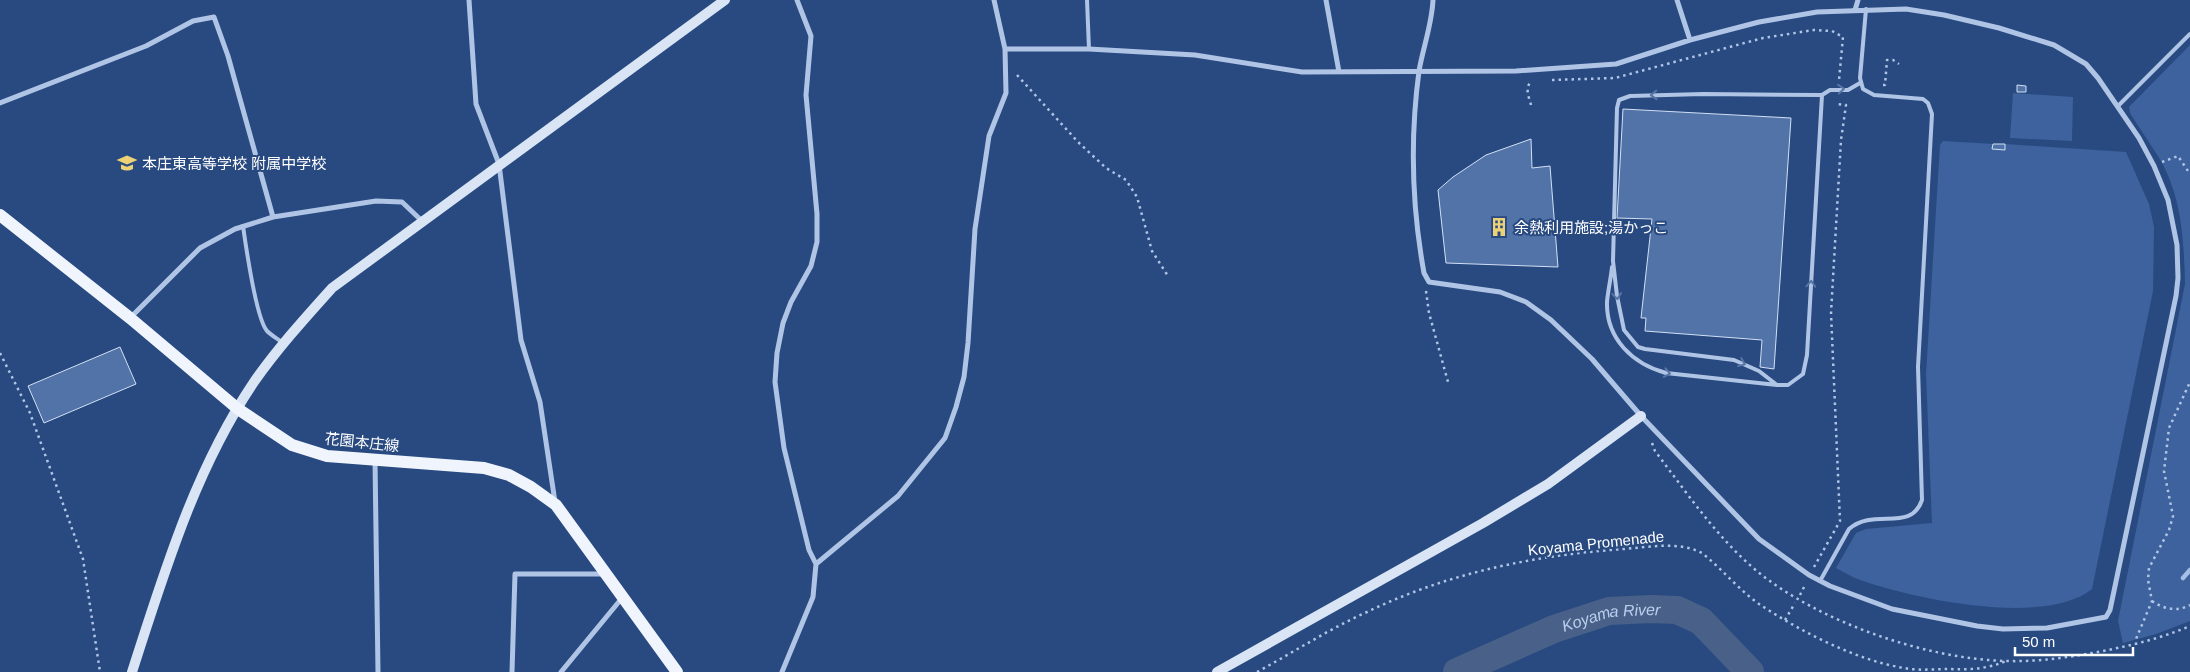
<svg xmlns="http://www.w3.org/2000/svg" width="2190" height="672" viewBox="0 0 2190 672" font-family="Arial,'Noto Sans JP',sans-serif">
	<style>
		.green { fill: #3d629d }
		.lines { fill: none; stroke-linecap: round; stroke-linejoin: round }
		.stream { stroke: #a5bfe6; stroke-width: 4.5 }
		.river { stroke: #496188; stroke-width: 28 }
		.building { fill: #5173a8; stroke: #d3e0f5 }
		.path { stroke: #b0c5e5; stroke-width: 2.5; stroke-dasharray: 2.5 4; stroke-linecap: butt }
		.lane { stroke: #b0c5e5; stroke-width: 4 }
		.street { stroke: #b0c5e5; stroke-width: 5 }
		.secondary { stroke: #d9e4f5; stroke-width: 10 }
		.primary { stroke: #f0f4fd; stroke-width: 12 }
		.oneway { stroke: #5875a3 }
		.labels { text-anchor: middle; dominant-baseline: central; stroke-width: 4; stroke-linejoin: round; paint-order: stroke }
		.poi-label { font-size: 15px; fill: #fff; stroke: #284a80; text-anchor: start }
		.street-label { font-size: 15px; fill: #fff; stroke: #284a80 }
		.water-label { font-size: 16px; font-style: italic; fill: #bbcfed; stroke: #284a80 }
	</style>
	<rect width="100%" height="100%" fill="#284a80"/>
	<path class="green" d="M2190,45V621L2156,634L2123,643L2118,621L2185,284C2184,242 2182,199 2161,161C2151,145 2140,129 2130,113L2129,107Z
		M2013,93L2073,97L2072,141L2010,138Z
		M1943,141L1993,144V149L2004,150L2005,144L2126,152L2149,204L2154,227L2153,291L2092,589C2045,627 1914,599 1860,580C1852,577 1844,572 1836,568L1856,533L1866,529L1932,523L1926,374L1940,145Z"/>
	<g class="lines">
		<path class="stream" d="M2183,578L2190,570"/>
		<path class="river" id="s1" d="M1457,672L1554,629L1609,611L1651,609L1677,610L1701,621L1750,672"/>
	</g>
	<path class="building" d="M2017,85L2026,86V92H2017Z
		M1623,109L1791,118L1774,369L1760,367L1762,340L1645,331L1646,318H1641L1652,219L1617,218Z
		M1531,139L1532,168L1550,166L1558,267L1446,263L1438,190L1453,177L1486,155Z
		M1993,144H2005V150L1992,149Z
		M120,347L136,384L44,423L28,386Z"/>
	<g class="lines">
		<path class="path" d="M1017,75L1078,142L1106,168L1126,180L1137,197L1152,251L1168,276
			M1552,80L1615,78L1763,38L1814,30L1832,31L1843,37L1839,80
			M1883,85H1885L1887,60H1893L1899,64
			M1531,105C1529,97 1524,87 1532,81
			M2162,162L2178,156L2190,174
			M1426,291L1429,313L1448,382
			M0,353L30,413L83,559L100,672
			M1652,443L1655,451C1687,493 1717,538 1758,572C1820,622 1926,659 2006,661C2039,662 2071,657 2103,651C2133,645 2162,638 2190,626
			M1814,567L1840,521L1831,313L1841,140L1846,105L1837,104
			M1800,595L1805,585
			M2152,601C2163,609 2177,612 2190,605
			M1785,620L1795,603
			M2136,645V639L2152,601L2148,580L2149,568L2169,530L2173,516L2164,471L2169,428L2190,382
			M1257,672C1294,652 1329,629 1367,612C1448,573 1535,555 1624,549C1650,547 1679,541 1702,553C1722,569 1738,589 1759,604C1800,631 1855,660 1904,668C1919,671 1935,669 1950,669C1969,670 1987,669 2006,661"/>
		<path class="lane" d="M1087,0L1089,49
			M1822,95L1807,355L1803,374L1788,385H1777L1759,371L1734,360L1645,349L1638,347L1624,330L1617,296L1613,261L1617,108L1619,100L1630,96L1703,94L1822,95L1830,90H1848L1860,83
			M2118,106L2190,34
			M243,226C246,247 256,318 267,331C272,336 278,339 283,343
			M1612,267C1611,278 1608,290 1607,302C1606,339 1633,364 1666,373L1777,385
			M1820,581L1849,529C1874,507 1911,533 1922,500L1918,367L1932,114L1928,103L1923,99L1874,95L1863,89L1860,78L1866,9"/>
		<path class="street" d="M469,0L476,104L499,164L521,340L540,402L555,502
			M797,0L811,36L806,95L817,214V242L811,266L791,302L783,323L777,353L775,382L784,448L809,550L816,564
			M1326,0L1339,72
			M1677,0L1690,40
			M1855,10L1858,0
			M1005,49H1089L1195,55L1302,72L1516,71L1616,64L1690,40L1759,22L1817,12L1906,9L1944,15L1999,28L2054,45L2086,64L2098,78L2139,138L2154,166L2168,200L2177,245L2178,278L2176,296L2110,610L2106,617L2047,628L2003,629L1977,626L1892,609L1830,586L1809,575L1759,539L1641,416L1592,359L1551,320L1526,302L1500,292L1429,282L1424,273C1412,207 1410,138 1419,71C1423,48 1432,24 1433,0
			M0,103L146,46L193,21L214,17L228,56L273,217L235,229L200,248L130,318
			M273,217L376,201L402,202L422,221
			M375,461L378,672
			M512,672L515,574H604
			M561,672L622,598
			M782,672L813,597L816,564L898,496L945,438L956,407L964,377L968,343L975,229L989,136L1006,93L1005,49L994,0"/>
		<path class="secondary" d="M132,672C164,573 195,469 254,382C277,349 305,318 332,288L725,0
			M1217,672L1483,523L1548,484L1641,416"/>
		<path class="primary" d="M0,215L130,318L238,409L292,445L327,456L484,468L509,475L531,487L556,505L677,672"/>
	</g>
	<defs><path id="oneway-chevron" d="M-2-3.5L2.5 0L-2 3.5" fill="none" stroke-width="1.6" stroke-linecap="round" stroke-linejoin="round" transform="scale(1.25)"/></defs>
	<g class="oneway">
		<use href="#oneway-chevron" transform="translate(1841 89) rotate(-5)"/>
		<use href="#oneway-chevron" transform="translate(1654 95) rotate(178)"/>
		<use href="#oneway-chevron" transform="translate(1811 284) rotate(-87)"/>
		<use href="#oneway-chevron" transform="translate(1617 296) rotate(83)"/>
		<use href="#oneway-chevron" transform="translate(1742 363) rotate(22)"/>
		<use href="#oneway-chevron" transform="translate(1667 373) rotate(11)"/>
	</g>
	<defs>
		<g id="school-bare" transform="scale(1.5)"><path d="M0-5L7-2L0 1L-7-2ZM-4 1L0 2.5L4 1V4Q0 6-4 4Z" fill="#edd176" stroke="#284a80" stroke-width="2.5" paint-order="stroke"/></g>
		<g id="building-bare" transform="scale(1.5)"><path d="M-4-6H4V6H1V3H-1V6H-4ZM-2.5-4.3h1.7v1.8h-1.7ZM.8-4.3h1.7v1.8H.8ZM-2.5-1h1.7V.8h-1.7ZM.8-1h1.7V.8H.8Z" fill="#edd176" stroke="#284a80" stroke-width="2.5" paint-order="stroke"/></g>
	</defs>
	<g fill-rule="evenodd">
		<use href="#school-bare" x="127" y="163"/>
		<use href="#building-bare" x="1499" y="227"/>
	</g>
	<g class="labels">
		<g class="poi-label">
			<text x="142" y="163">本庄東高等学校 附属中学校</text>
			<text x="1514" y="227">余熱利用施設;湯かっこ</text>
		</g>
		<g class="street-label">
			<text transform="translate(362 442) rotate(6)">花園本庄線</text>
			<text transform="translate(1596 543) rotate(-6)">Koyama Promenade</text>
		</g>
		<g class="water-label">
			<text stroke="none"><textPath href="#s1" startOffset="165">Koyama River</textPath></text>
		</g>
	</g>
	<path d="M2015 647v8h118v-8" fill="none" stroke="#ffffff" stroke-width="2.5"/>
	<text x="2022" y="647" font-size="15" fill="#ffffff" stroke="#284a80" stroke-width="4" paint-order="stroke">50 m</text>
</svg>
